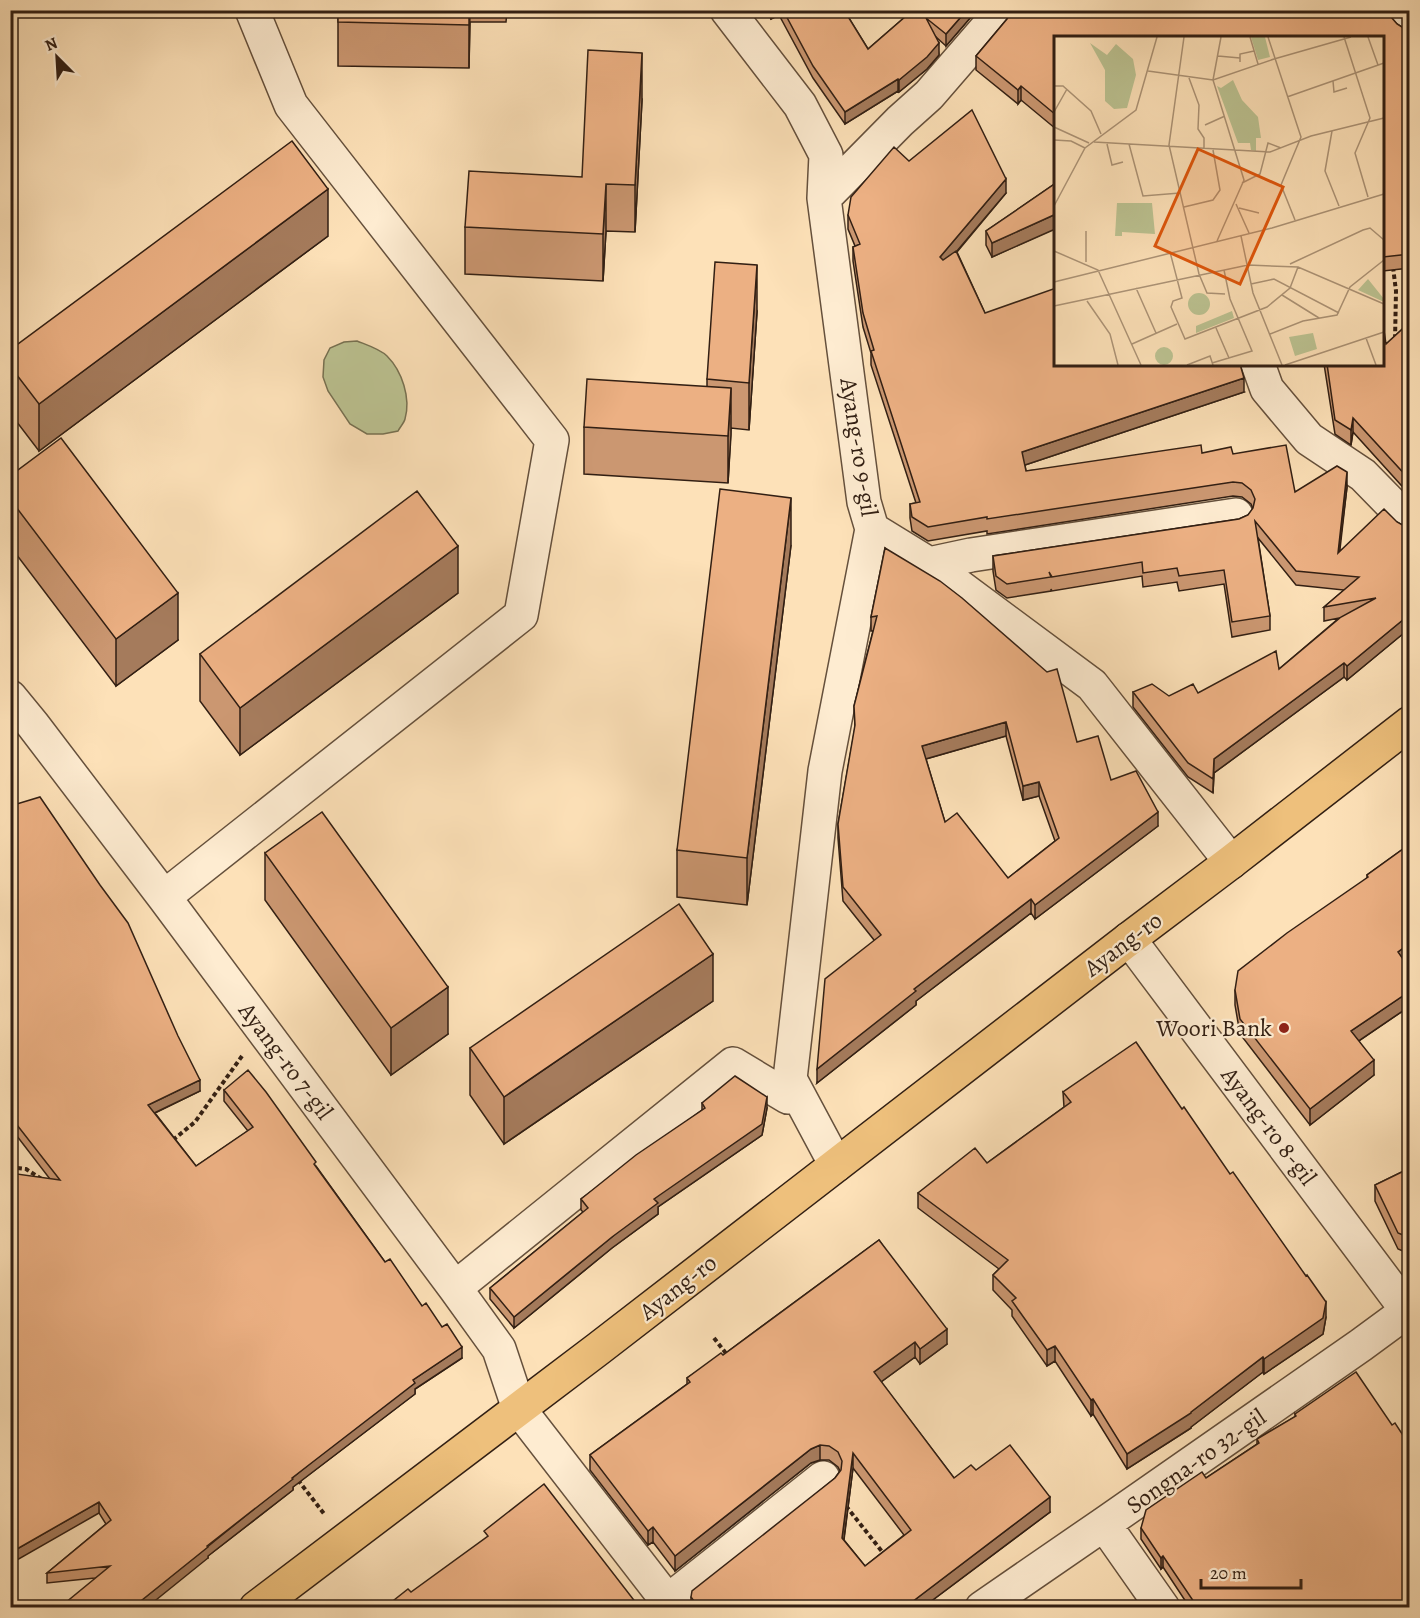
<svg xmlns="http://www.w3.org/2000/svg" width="1420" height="1618" viewBox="0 0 1420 1618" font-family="Alegreya,serif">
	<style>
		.green { fill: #bcc392; stroke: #777152; stroke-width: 1.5 }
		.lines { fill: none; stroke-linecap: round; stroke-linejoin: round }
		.minor-casing { stroke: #65503c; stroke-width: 36 }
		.major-casing { stroke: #321f13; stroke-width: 36 }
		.path { stroke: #321f13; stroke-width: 4; stroke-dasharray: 4.5 3; stroke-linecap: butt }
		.minor { stroke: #feecd1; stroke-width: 33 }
		.major { stroke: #eec07c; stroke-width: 33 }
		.wall { fill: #cb9771; stroke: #321f13; stroke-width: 1.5; fill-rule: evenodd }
		.shaded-wall { fill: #a57b5c; stroke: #321f13; stroke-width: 1.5 }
		.building { fill: #ecb083; stroke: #321f13; stroke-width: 1.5; fill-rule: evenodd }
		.poi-dot { fill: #8f2418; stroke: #feecd1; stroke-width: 2 }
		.labels { text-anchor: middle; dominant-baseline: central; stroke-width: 4.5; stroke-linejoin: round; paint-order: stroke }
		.street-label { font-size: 24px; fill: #321f13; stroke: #feecd1 }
		.poi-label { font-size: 24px; fill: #321f13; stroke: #feecd1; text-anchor: end }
		.inset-road { fill: none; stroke: #ac9376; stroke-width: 1.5 }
		.view { fill: #df560c; fill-opacity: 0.15; stroke: #df560c; stroke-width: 3 }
		.inset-edge { fill: none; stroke: #321f13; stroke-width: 3 }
	</style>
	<rect width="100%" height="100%" fill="#fde1b8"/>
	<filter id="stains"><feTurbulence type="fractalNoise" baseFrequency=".00333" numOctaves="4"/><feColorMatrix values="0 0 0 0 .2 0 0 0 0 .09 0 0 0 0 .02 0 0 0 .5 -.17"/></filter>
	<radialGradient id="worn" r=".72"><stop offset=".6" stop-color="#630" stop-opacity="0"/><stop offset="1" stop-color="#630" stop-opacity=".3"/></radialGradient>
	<path class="green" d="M357,341C367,345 380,349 387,356C402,371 411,398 405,419C404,423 400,427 398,431L383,434H367L350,424L328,391L323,377L324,360L330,348L344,342Z"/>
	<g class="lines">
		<g class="minor-casing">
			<path id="minor" d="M727,10L800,105L826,155L824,198L864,502L872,529L929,564L1092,685L1231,862
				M1395,10L1410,25
				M824,198L900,121L929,95L993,21L999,10
				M1258,364L1267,389L1309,439L1363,475L1410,523
				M929,564L971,555L1236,515
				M10,697L33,725L164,897L455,1288L499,1349L519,1409L673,1608
				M164,897L521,615L552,440L291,105L252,10
				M1129,939L1410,1314
				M836,1165L790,1079L825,771L872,529
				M455,1288L733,1064L788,1097L797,1093
				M1104,1524L1163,1608
				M668,1601L823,1478
				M982,1608L1104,1524L1361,1345L1410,1309"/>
		</g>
		<g class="major-casing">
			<path id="major" d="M256,1608L598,1349L1129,939L1231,862L1410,723"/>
		</g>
		<path class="path" d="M1393,267L1396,291L1395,340
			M173,1140L195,1122L242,1056
			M10,1167L26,1169L43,1180
			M714,1338L728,1356
			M298,1480L325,1515
			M846,1506L884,1554"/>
		<use href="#minor" class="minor"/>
		<use href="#major" class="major"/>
	</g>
	<path class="wall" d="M338,10H507L506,22H470L469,68L338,66Z
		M767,10H844L868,49L913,10H977L946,46L936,37L939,55L927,69L899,92L898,91L845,124L813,78L779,15L771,19Z
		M1012,10H1352V16L1365,10H1385L1397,24L1405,29H1410V268L1383,271V38H1056V129L1021,100L1018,104L976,70V56L1007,19Z
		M642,100L635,232L606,231L603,281L465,274V227L582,177Z
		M909,161L1006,193L957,252L985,313L1244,392L1025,465L1026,471L1202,453L1233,454L1295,492L1347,487L1339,551L1397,522L1406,527H1410V628L1347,680L1344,677L1214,773L1213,793L1188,777L1133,707V692L1169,696L1198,693L1279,669L1339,618L1324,621V607L1344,590L1296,585L1258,538L1270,616V630L1232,637L1224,584L1179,591L1177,582L1143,587L1142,576L1052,591L1051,589V591L1007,598L996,590L993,571V556L1239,519L1248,515L1253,509L1251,504L1242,497L1233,496L987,534V531L928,541L912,531L910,518V504L916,503L871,365V353L863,327L853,261V247L855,246L848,229V215Z
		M1056,183V228L992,257L986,245V231Z
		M328,236L39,451L10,413V350Z
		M757,312L749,430L731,428L728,483L584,474V427L707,387V379Z
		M1410,322V495L1353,432L1351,445L1335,434L1324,364H1383L1386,344Z
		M10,476L178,640L116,686L10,546Z
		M791,545L747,905L677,897V850Z
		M885,548L1077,742L1111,780L1158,826L1035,919L1031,913L916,1001V1005L817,1083L874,940L843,901L838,838V824L855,728L854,706L873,631H871V617ZM1006,736L1023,800L1039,796L1055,841L1008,878L945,822L926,759Z
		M458,593L240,755L200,701V654Z
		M10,806L200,1091L155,1113L196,1166L248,1131L224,1101V1090L316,1166L385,1262L422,1306L462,1358L415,1389V1394L293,1487V1490L208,1556V1558L95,1578L47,1583V1573L106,1524L99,1513L50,1179L10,1127Z
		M1410,844V959L1405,962L1410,969V1006L1359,1041L1374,1075L1310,1125L1240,1034L1235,1005V990L1367,878V875Z
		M265,853L448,1034L391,1075L265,900Z
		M713,1001L504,1144L470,1095V1048Z
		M1063,1092L1326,1317L1323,1334L1264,1374L1263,1372L1191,1427V1428L1127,1469L1093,1414L1091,1416L1055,1361L1047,1366L1012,1316V1310L993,1290V1275L999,1269L918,1208V1193L987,1163L1064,1107Z
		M702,1103L767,1108L762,1135L658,1207V1214L612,1248L514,1328L490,1299V1288L583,1212L581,1210V1199L702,1110Z
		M1410,1168V1254L1398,1249L1375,1201V1185Z
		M879,1240L947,1344L920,1364L915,1357L881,1382L954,1478L976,1470L1050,1512L922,1608H691V1597L835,1478L840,1471L838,1467L829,1460H820L811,1463L675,1571L653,1542L648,1545L590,1470V1455L687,1384V1378L723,1355ZM853,1468L904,1535L865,1566L844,1540Z
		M1295,1414L1410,1608H1190L1163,1567L1161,1569L1141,1539V1528L1206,1478L1257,1444V1439L1295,1417Z"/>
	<path class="shaded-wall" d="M469,10H470L469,68Z
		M771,10H779V15L771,19Z
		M967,10H977L946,46V34Z
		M939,43V55L927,69L899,92V80Z
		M642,53V100L635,232V185Z
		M898,79V91L845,124V112Z
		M1021,86V100L1018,104V90Z
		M1006,179V193L940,271V257Z
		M606,184V231L603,281V234Z
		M328,189V236L39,451V404Z
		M1056,214V228L1053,230L992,257V243Z
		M757,265V312L749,430V383Z
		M1244,378V392L1022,466V452Z
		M731,388V435L728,483V436Z
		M1353,418V432L1351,445V430Z
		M1347,472V487L1338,567V553Z
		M791,498V545L747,905V858Z
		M458,546V593L240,755V708Z
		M178,593V640L116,686V639Z
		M1410,614V628L1347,680V666Z
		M1344,663V677L1214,773L1213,793L1214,759Z
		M1006,722V736L922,760V746Z
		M1039,782V796L1023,800V786Z
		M1158,812V826L1035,919V905Z
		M1031,899V913L916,1001V1005L817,1083V1069L914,989Z
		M1410,943V959L1398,967V952Z
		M713,954V1001L504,1144V1097Z
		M448,987V1034L391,1075V1028Z
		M1410,991V1006L1351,1046V1031Z
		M1374,1060V1075L1310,1125V1109Z
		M200,1080V1091L148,1116V1105Z
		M767,1097V1108L762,1135L658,1207V1214L612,1248L514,1328V1317L612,1237Z
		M1326,1302V1317L1323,1334L1264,1374V1359Z
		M947,1329V1344L920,1364V1349Z
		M915,1342V1357L874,1387V1372Z
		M1055,1346V1361L1047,1366V1350Z
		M462,1347V1358L415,1389V1394L293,1487V1490L208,1556V1558L146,1608H132L413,1380Z
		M1263,1357V1372L1191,1427V1428L1127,1469V1454L1191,1412Z
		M1093,1399V1414L1091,1416V1400Z
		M820,1445V1460L811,1463L675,1571V1556L811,1449Z
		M853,1453V1468L842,1553V1538Z
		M1050,1497V1512L922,1608H904Z
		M99,1502V1513L10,1564V1553Z
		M653,1527V1542L648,1545V1531Z
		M1163,1556V1567L1161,1569V1558Z"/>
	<path class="building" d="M338,10H469V25L338,22Z
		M783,10H844L868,49L913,10H967L946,34L926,18L939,43L927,57L899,80L898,79L845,112L813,66Z
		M1012,10H1352V16L1365,10H1385L1397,24L1405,29H1410V254L1383,257V38H1056V115L1021,86L1018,90L976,56L1007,19Z
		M588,50L642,53L635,185L606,184L603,234L465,227L469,171L582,177Z
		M972,110L1006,179L940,257L943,260L956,251L985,313L1056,288V364H1240L1244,378L1022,452L1026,471L1201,445L1202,453L1231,447L1233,454L1286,445L1295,492L1337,466L1347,472L1338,553L1384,509L1397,522L1406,527H1410V614L1347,666L1344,663L1214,759L1213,779L1188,763L1133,692L1152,684L1169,696L1193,684L1198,693L1276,651L1279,669L1341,617L1376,598L1324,607L1359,577L1296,571L1255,521L1270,616L1232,622L1224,570L1179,576L1177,568L1143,573L1142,562L1052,577L1049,572L1051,577L1007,584L996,576L993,556L1239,519L1248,515L1253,508L1255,499L1251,490L1242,483L1233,482L987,519V517L928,527L912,517L910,504L920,502L871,351L874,350L863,313L853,247L860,244L848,215L851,197L894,147L909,161Z
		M292,141L328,189L39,404L10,366V350Z
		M1056,183V214L992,243L986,231Z
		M715,262L757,265L749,383L707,379Z
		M1410,322V480L1353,418L1351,430L1335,420L1327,364H1383V324L1386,344Z
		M587,379L731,388L728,436L584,427Z
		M61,438L178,593L116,639L10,499V476Z
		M720,489L791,498L747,858L677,850Z
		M417,491L458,546L240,708L200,654Z
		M885,548L940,581L962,598L1047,672L1057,669L1077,742L1098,736L1111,780L1136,771L1158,812L1035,905L1031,899L914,989L916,991L817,1069L825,979L881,935L843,887L838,824L855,725L854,706L877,616L871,617ZM1006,722L1023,786L1039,782L1059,838L1008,878L957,813L945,822L922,746Z
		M40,797L100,885L128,923L178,1036L200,1080L148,1105L196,1166L253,1127L224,1090L248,1070L266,1092L316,1162L314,1164L385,1262L390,1259L422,1306L426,1303L442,1327L447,1324L462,1347L413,1380L415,1383L292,1478L293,1479L207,1546L208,1547L132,1608H59L110,1566L47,1573L111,1520L99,1502L10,1553V1173L60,1180L10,1116V806Z
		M322,812L448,987L391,1028L265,853Z
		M1410,844V943L1398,952L1410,969V991L1351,1031L1374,1060L1310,1109L1240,1019L1235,990L1238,971L1287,933L1368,877L1367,875Z
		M679,904L713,954L504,1097L470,1048Z
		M1136,1042L1182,1109L1184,1107L1230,1174L1233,1172L1306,1276L1307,1275L1326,1302L1323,1318L1264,1359L1263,1357L1191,1412V1413L1127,1454L1093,1399L1091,1400L1055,1346L1047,1350L1012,1301L1016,1298L993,1275L1008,1260L918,1193L975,1148L987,1163L1071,1102L1063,1092Z
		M735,1076L767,1097L762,1124L654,1199L658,1203L612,1237L514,1317L490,1288L588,1208L581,1199L636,1155L705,1108L702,1103Z
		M1410,1168V1238L1398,1233L1375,1185Z
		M879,1240L947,1329L920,1349L915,1342L874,1372L954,1478L971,1465L976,1470L1010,1445L1050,1497L904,1608H699L691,1597L692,1591L835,1478L841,1470L842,1461L838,1452L829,1446L820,1445L811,1449L675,1556L653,1527L648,1531L590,1455L690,1382L687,1378L721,1353L723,1355ZM853,1453L911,1530L865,1566L842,1538Z
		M1356,1372L1392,1425L1395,1423L1410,1446V1608H1198L1163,1556L1161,1558L1141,1528L1146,1510L1202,1472L1206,1478L1259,1443L1257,1439L1296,1416L1295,1414Z
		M544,1484L640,1608H384L408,1589L411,1592L488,1536L484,1531Z"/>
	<circle class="poi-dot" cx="1284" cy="1028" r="6"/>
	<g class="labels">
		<g class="street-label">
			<text transform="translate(859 447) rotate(81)">Ayang-ro 9-gil</text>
			<text transform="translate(1123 944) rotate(-37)">Ayang-ro</text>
			<text transform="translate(286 1061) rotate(53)">Ayang-ro 7-gil</text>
			<text transform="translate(1269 1126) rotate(53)">Ayang-ro 8-gil</text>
			<text transform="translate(678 1287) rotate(-38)">Ayang-ro</text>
			<text transform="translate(1196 1461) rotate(-35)">Songna-ro 32-gil</text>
		</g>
		<g class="poi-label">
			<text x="1272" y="1028">Woori Bank</text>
		</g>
	</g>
	<g transform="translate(1054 36)">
		<rect width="330" height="330" fill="#fde1b8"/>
		<path d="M197,1H211L216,21L204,24ZM36,7L53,19L62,8L79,23L82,39L73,72L60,73L51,65V34ZM179,44L188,64L204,81L207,102H202V115L197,114L196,107H184L163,50L167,52ZM63,167H98L101,198L68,196V200H61ZM314,243L330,263V266L304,254ZM134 268a11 11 0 1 1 22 0a11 11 0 1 1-22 0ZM178,275L180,282L142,297V290ZM259,297L263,313L241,320L235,301ZM101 320a9 9 0 1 1 18 0a9 9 0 1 1-18 0Z" fill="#bcc392"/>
		<path class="inset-road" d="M130,1L115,109L145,238L153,257L171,258M196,1L204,28M214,1L247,101L227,149L241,184M290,1L316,82L301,117L314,161M314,1L324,29M164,20L186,22M220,23L297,1M186,26V18L200,15M94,35L159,44L220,23M135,42L145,69L144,93L150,102V113M279,45L280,56L293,52M0,50H9L37,75L47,98M233,61L330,27M0,76L13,53M151,89L171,80M0,91L35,107M278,95L271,135L285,170M0,104L17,105L31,112M40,106L216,116L257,100L330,82M53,108L58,129L69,126M75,108L89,160L126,157M188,147L206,138L214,107L227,112M182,168L195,197M0,170L31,112L82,74L103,1M130,171L159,164L166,154L159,114M185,172L205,177M187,200L199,257L228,329M163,205L190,144L159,44L167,1M0,215L44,234L87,329M116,216L128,262L119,265L117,271L131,303L213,271L236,252L244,231M32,226V195M236,228L309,194L316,192L330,204M0,246L218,192L330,158M197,248L220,243L285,277M82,252L102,297M228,259L265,282M33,265L56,298L64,329M0,270L194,229L244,231L330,268M162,292L175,322M216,298L249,285L283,279L296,251L330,224M312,302L322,329M78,308L123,288M158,327L198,315L176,263L170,234M133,329L156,320L159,329M231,329L330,296"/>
		<path class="view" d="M144,113L229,151L186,248L101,210Z"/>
		<rect width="330" height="330" class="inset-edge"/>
	</g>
	<rect width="1420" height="1618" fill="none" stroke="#fde1b8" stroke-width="36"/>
	<rect x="12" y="12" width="1396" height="1594" fill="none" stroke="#321f13" stroke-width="3"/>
	<rect x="18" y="18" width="1384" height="1582" fill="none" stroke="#321f13" stroke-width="1.5"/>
	<g transform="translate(57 57) rotate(336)" stroke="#feecd1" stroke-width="4.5" paint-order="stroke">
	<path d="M0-4.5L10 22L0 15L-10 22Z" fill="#321f13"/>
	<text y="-9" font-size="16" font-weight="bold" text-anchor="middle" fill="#321f13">N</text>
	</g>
	<path d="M1201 1579v9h100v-9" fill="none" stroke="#321f13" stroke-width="3"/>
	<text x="1210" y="1579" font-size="18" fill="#321f13" stroke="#feecd1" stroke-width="4.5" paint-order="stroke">20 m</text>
	<rect width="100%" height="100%" filter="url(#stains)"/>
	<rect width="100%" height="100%" fill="url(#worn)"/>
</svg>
